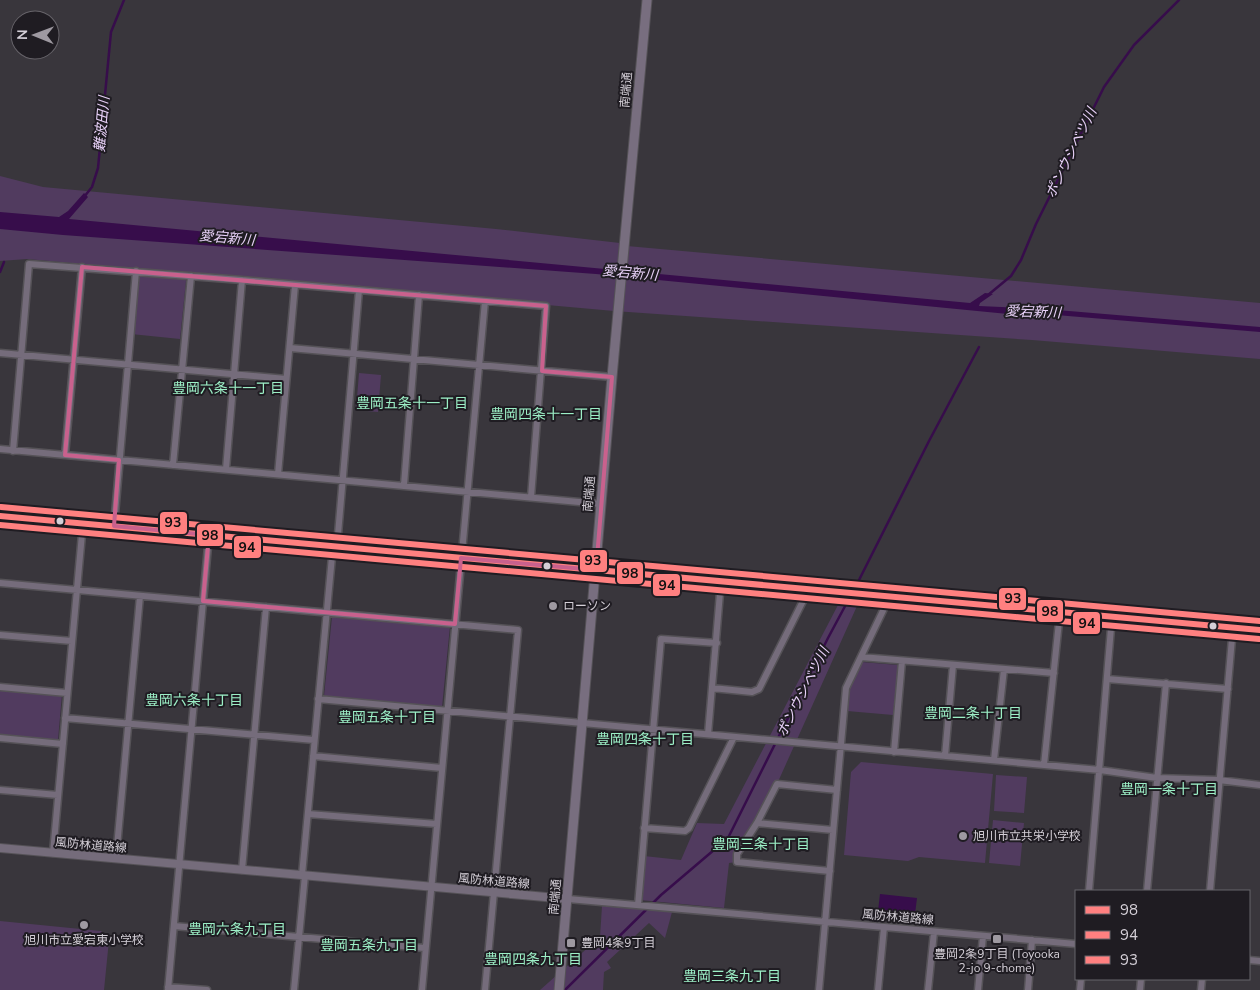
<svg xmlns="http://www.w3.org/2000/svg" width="1260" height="990" viewBox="0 0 1260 990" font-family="'Nunito Sans','Noto Sans JP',sans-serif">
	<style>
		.green { fill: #513b5f }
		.water { fill: #370d4b }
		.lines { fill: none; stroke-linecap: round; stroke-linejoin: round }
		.stream { stroke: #370d4b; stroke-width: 2.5 }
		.minor-casing { stroke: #555257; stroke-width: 9 }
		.tertiary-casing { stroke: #555257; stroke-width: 10 }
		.secondary-casing { stroke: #555257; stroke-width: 11 }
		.minor { stroke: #756c7b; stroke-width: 6 }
		.tertiary { stroke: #756c7b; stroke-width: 8 }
		.secondary { stroke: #786e7f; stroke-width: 9 }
		.bus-1-casing { stroke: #1f1c22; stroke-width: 10 }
		.bus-2-casing { stroke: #1f1c22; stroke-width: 10 }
		.bus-3-casing { stroke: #1f1c22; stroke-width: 10 }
		.bus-1 { stroke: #ff8080; stroke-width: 6 }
		.bus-2 { stroke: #ff8080; stroke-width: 6 }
		.bus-3 { stroke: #ff8080; stroke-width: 6 }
		.marked { fill: none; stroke: #c9618d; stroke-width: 4; stroke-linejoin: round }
		.bus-dot { fill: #d4cfd7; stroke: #1f1c22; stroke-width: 2 }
		.poi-dot { fill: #9e99a1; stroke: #1f1c22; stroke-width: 2 }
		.labels { text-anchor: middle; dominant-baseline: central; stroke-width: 4; stroke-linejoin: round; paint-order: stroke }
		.street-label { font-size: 12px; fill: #d4cfd7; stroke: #1f1c22 }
		.poi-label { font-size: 12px; fill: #d4cfd7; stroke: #1f1c22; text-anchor: start }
		.water-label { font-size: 14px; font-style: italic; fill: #e9d2f9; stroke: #1f1c22 }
		.neighbourhood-label { font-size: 14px; fill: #9cefc6; stroke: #1f1c22 }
		.line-badge { stroke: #1f1c22; stroke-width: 2 }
		.pale-badge-label { font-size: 14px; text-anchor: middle; font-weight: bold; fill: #111 }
	</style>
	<rect width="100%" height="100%" fill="#39363c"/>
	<path class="green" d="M0,176L43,187L496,229L620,243L627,246L1260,303V359L1032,340L614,311L27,259L0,261Z
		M139,274L185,278L186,281L180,339L131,334L136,275Z
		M359,373L381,375L378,412L356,410Z
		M838,605L857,606L777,784L737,854V862L729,863L724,908L640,900L644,856L681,860L697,823L724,824Z
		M332,617L450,626L442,707L324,696Z
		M861,662L898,665L893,715L847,711L849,690Z
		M0,689L62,694L58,740L0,734Z
		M861,762L993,774L985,863L919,857L908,861L844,855L851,772Z
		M996,775L1027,777L1024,813L994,811Z
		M993,820L1024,823L1020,866L989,863Z
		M602,906L672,912L665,938L649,923L607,962L611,968L604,972L603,990H540L600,937Z
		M0,921L101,931L109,940L104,990H0Z"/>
	<path class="water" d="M84,193L88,197L69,219L970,303L985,293L993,294L980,303L979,306L1045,309L1260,327V332L1044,314H1008L596,274L63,235L0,229V212L59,217L68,211Z
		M880,894L917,898L915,914L878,911Z"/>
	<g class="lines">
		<path class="stream" d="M84,197L92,187L98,168L111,32L124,0
			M0,272L4,262
			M988,295L1011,276L1021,260L1036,224L1104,87L1134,45L1179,0
			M854,590L929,441L979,347
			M565,990L661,895L728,838L828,638L851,595"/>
		<g class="minor-casing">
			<path id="minor" d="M290,348L612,377
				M0,353L286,379
				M0,449L601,504
				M13,451L29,264L242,280L546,306L531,497
				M65,455L82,267
				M173,465L191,276
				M226,469L242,280
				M278,474L295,285
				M404,485L419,295
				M114,526L136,271
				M337,546L359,290
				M0,583L518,630L485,990
				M0,635L72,641
				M861,657L1054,673
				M1107,679L1228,689
				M0,687L67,693
				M712,688L752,692L759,689L809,589
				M318,699L1100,770L1157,778L1219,780L1260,785
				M65,718L314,740
				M708,734L721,581
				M0,738L63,744
				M894,752L902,661
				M313,756L442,768
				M945,756L953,665
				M994,760L1004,669
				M1044,765L1060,612
				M0,790L58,795
				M308,814L437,824
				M757,823L833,830
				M644,828L685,831L689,828L734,737
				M53,853L83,523
				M116,858L140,596
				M242,870L266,607
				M830,871L737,862V854L757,823L777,784L837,790
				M302,875L333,546
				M1089,891L1112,616
				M1147,891L1166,683
				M1210,891L1233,627
				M568,899L1076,944
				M638,905L661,639L717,643
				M174,926L425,948
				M1249,960L1260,961
				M168,987L207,990
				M168,990L209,535
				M294,990L305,875
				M422,990L485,301
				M819,990L846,688L890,596
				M878,990L884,927
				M928,990L934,932
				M978,990L983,936
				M1028,990L1032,940
				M1080,990L1081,979
				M1140,990L1141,979
				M1201,990L1202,979"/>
		</g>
		<g class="tertiary-casing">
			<path id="tertiary" d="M0,516L1260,630
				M0,848L568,899"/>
		</g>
		<g class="secondary-casing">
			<path id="secondary" d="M559,990L612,377L647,0"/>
		</g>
		<use href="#minor" class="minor"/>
		<use href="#tertiary" class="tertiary"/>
		<use href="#secondary" class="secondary"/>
		<g class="bus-1-casing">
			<path id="bus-1" d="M0,516L1260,630"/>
		</g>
		<g class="bus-2-casing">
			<path id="bus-2" d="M0,525L1259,639"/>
		</g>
		<g class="bus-3-casing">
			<path id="bus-3" d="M1,507L1260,621"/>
		</g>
		<use href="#bus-1" class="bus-1"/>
		<use href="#bus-2" class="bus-2"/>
		<use href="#bus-3" class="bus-3"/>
	</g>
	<path class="marked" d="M82,267L546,306L542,371L612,377L596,570L461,558L455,624L203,601L209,535L114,526L119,460L65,455Z"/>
	<g class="bus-dot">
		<circle cx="60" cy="521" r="4.5"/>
		<circle cx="547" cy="566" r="4.5"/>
		<circle cx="1213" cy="626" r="4.5"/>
	</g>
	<g class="poi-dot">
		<circle cx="553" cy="606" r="5"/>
		<circle cx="963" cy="836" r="5"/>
		<circle cx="84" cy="925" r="5"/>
		<rect x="992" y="934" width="10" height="10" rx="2.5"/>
		<rect x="566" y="938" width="10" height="10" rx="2.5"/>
	</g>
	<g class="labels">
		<g class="street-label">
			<text transform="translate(626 90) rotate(-85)">南端通</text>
			<text transform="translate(589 494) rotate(-85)">南端通</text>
			<text transform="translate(91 845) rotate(5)">風防林道路線</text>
			<text transform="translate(494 881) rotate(5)">風防林道路線</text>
			<text transform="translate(555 897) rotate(-85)">南端通</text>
			<text transform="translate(898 917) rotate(5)">風防林道路線</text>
		</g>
		<g class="poi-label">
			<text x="563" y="606">ローソン</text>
			<text x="973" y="836">旭川市立共栄小学校</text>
			<text x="84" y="940" text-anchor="middle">旭川市立愛宕東小学校</text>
			<text x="581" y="943">豊岡4条9丁目</text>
			<text x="997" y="954" text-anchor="middle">豊岡2条9丁目 (Toyooka<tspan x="997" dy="14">2-jo 9-chome)</tspan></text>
		</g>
		<g class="water-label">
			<text transform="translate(102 124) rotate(-85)">難波田川</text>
			<text transform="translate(1071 153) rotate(-64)">ポンウシベツ川</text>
			<text transform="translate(227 238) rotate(5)">愛宕新川</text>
			<text transform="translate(630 273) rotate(5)">愛宕新川</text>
			<text transform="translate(1033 312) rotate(2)">愛宕新川</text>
			<text transform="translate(803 692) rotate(-63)">ポンウシベツ川</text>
		</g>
		<g class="neighbourhood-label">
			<text x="228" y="388">豊岡六条十一丁目</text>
			<text x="412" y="403">豊岡五条十一丁目</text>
			<text x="546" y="414">豊岡四条十一丁目</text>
			<text x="194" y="700">豊岡六条十丁目</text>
			<text x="973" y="713">豊岡二条十丁目</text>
			<text x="387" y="717">豊岡五条十丁目</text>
			<text x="645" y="739">豊岡四条十丁目</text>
			<text x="1169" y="789">豊岡一条十丁目</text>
			<text x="761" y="844">豊岡三条十丁目</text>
			<text x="237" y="929">豊岡六条九丁目</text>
			<text x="369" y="945">豊岡五条九丁目</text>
			<text x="533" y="959">豊岡四条九丁目</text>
			<text x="732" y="976">豊岡三条九丁目</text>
		</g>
	</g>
	<g class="line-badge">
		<rect x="159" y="511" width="29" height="24" rx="5" fill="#ff8080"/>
		<rect x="196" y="523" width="28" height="24" rx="5" fill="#ff8080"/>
		<rect x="233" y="535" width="29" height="24" rx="5" fill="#ff8080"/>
		<rect x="579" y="549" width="29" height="24" rx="5" fill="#ff8080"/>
		<rect x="616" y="561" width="28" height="24" rx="5" fill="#ff8080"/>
		<rect x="652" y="573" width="29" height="24" rx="5" fill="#ff8080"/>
		<rect x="998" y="587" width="29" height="24" rx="5" fill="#ff8080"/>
		<rect x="1036" y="599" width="28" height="24" rx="5" fill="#ff8080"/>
		<rect x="1072" y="611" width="29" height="24" rx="5" fill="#ff8080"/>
	</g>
	<g class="pale-badge-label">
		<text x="173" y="527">93</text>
		<text x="210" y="540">98</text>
		<text x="247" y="552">94</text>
		<text x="593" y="565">93</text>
		<text x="630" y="578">98</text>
		<text x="667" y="590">94</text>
		<text x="1013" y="603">93</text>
		<text x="1050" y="616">98</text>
		<text x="1087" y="628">94</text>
	</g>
	<rect x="1075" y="890" width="175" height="90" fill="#1f1c22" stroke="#67646a"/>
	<rect x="1085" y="906" width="25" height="8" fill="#ff8080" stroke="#67646a"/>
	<text x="1120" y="915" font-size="15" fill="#d4cfd7">98</text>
	<rect x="1085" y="931" width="25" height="8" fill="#ff8080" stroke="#67646a"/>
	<text x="1120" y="940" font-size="15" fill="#d4cfd7">94</text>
	<rect x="1085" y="956" width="25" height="8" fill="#ff8080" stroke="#67646a"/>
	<text x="1120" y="965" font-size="15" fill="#d4cfd7">93</text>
	<g transform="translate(35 35) rotate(271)"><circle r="24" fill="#1f1c22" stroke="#67646a"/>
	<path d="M0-4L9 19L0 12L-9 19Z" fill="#9e99a1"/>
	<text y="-8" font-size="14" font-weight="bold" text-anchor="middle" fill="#d4cfd7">N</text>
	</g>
</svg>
